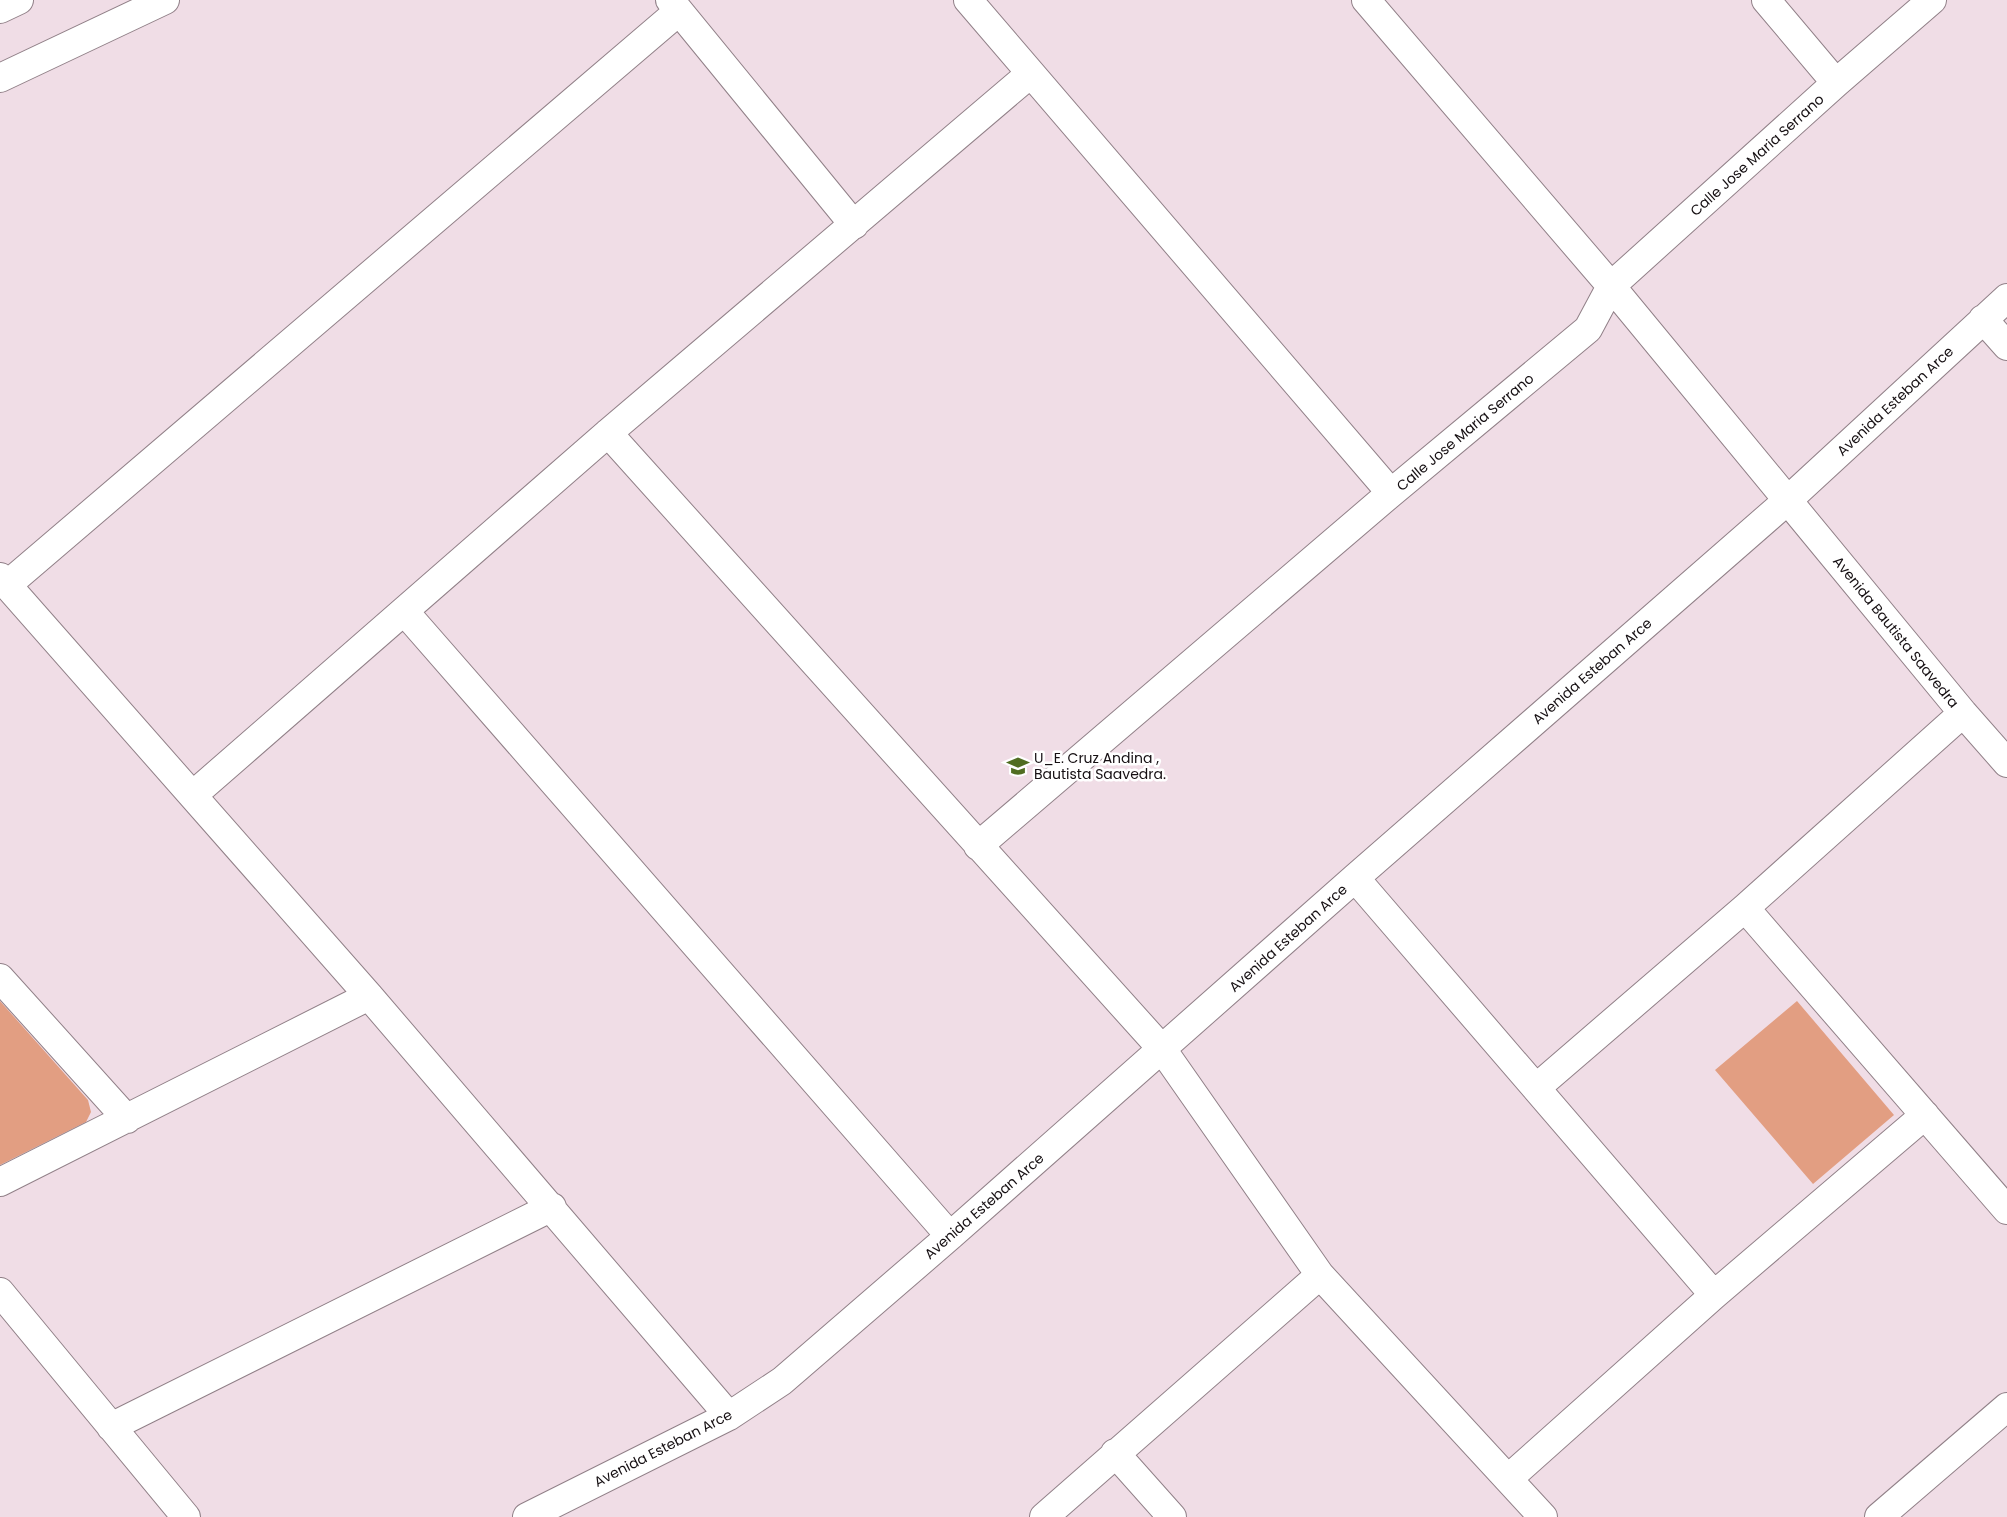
<svg xmlns="http://www.w3.org/2000/svg" width="2007" height="1517" viewBox="0 0 2007 1517" font-family="Poppins,sans-serif">
	<style>
		.green { fill: #e29e82 }
		.lines { fill: none; stroke-linecap: round; stroke-linejoin: round }
		.street-casing { stroke: #918088; stroke-width: 30 }
		.highway-casing { stroke: #918088; stroke-width: 30 }
		.street { stroke: #fff; stroke-width: 28 }
		.highway { stroke: #fff; stroke-width: 28 }
		.labels { text-anchor: middle; dominant-baseline: central; stroke-width: 5; stroke-linejoin: round; paint-order: stroke }
		.street-label { font-size: 14px; fill: #150f12; stroke: #fff }
		.poi-label { font-size: 14px; fill: #150f12; stroke: #fff; text-anchor: start }
	</style>
	<rect width="100%" height="100%" fill="#f0dde6"/>
	<path class="green" d="M0,1001L88,1100L91,1112L86,1122L0,1165Z
		M1797,1001L1894,1115L1813,1184L1715,1070Z"/>
	<g class="lines">
		<g class="street-casing">
			<path id="street" d="M670,0L854,225
				M968,0L1391,493
				M1366,0L1611,286L1963,713L2007,763
				M1766,0L1836,83
				M1983,319L2007,346
				M608,433L1162,1049L1320,1275L1543,1517
				M0,577L369,996L729,1416
				M7,585L679,11
				M404,611L950,1236
				M193,795L608,433L1030,74
				M978,846L1391,493L1588,329L1611,286L1836,83L1932,0
				M1355,878L1714,1295
				M1745,908L2007,1210
				M0,978L127,1119
				M1536,1088L1745,908L1963,713
				M0,1182L369,996
				M0,1292L186,1517
				M111,1427L552,1207
				M1115,1453L1172,1517
				M1509,1478L1714,1295L1925,1115
				M527,1517L729,1416L782,1381L950,1236L1355,878L1788,500L2007,298
				M1044,1517L1320,1275
				M1879,1517L2007,1407"/>
		</g>
		<g class="highway-casing">
			<path id="highway" d="M0,9L19,0
				M0,78L165,0"/>
		</g>
		<use href="#street" class="street"/>
		<use href="#highway" class="highway"/>
	</g>
	<defs>
		<g id="school-bare" transform="scale(1.725)"><path d="M0-5L7-2L0 1L-7-2ZM-4 1L0 2.5L4 1V4Q0 6-4 4Z" fill="#506d21" stroke="#fff" stroke-width="2.5" paint-order="stroke"/></g>
	</defs>
	<g fill-rule="evenodd">
		<use href="#school-bare" x="1018" y="766"/>
	</g>
	<g class="labels">
		<g class="street-label">
			<text transform="translate(1757 155) rotate(-42)">Calle Jose Maria Serrano</text>
			<text transform="translate(1895 401) rotate(-43)">Avenida Esteban Arce</text>
			<text transform="translate(1465 432) rotate(-40)">Calle Jose Maria Serrano</text>
			<text transform="translate(1896 632) rotate(51)">Avenida Bautista Saavedra</text>
			<text transform="translate(1592 671) rotate(-41)">Avenida Esteban Arce</text>
			<text transform="translate(1288 938) rotate(-42)">Avenida Esteban Arce</text>
			<text transform="translate(984 1206) rotate(-41)">Avenida Esteban Arce</text>
			<text transform="translate(663 1448) rotate(-27)">Avenida Esteban Arce</text>
		</g>
		<g class="poi-label">
			<text x="1034" y="758">U_E. Cruz Andina ,<tspan x="1034" dy="16">Bautista Saavedra.</tspan></text>
		</g>
	</g>
</svg>
